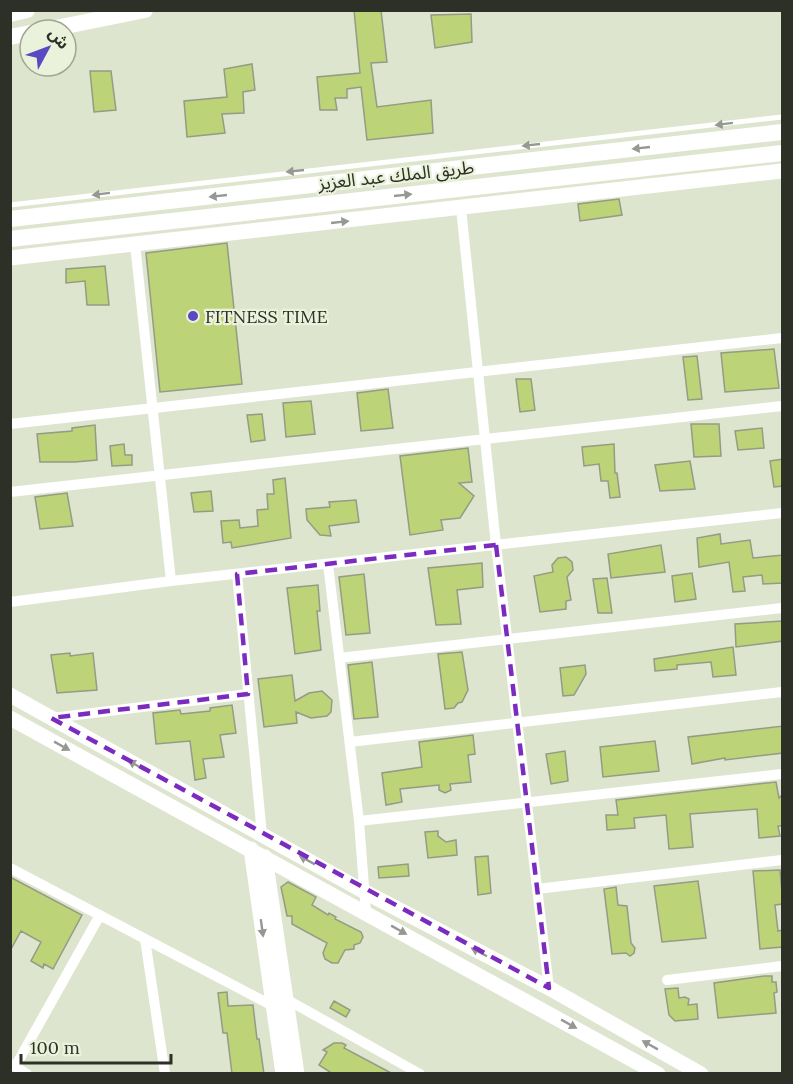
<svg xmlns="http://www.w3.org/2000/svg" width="793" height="1084" viewBox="0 0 793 1084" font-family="Lora,'Noto Sans Arabic',serif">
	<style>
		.building { fill: #bcd377; stroke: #959b85; stroke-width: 1.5 }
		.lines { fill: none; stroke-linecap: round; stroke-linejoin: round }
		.lane { stroke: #fff; stroke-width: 5 }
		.street { stroke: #fff; stroke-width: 10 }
		.secondary { stroke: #fff; stroke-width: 15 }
		.primary { stroke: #fff; stroke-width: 16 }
		.oneway { fill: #969893 }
		.marked { fill: none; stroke: #7b2cbf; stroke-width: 4.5; stroke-dasharray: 12 8; stroke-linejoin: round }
		.poi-dot { fill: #5b49c1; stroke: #ebf2db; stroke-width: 2 }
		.labels { text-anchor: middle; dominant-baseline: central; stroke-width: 4.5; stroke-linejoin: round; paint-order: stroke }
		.street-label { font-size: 18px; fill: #2d3027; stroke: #ebf2db }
		.poi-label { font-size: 18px; fill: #2d3027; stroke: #ebf2db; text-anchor: start }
	</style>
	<rect width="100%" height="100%" fill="#dee5ce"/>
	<path class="building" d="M354,10H381L387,62L371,63L377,107L431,100L433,133L367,140L361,87L347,89V98H335L337,110H320L317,77L360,73Z
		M471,14L472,42L435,48L431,15Z
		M252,64L255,90L243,92L244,113L222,114L225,133L187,137L184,101L227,97L224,69Z
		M90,71H111L116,110L94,112Z
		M619,199L622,215L580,221L578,204Z
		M227,243L242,384L160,392L146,253Z
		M105,266L109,305H87L85,281L66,283V269Z
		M774,349L779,388L725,392L721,353Z
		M697,356L702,399L688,400L683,357Z
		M516,379H531L535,410L520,412Z
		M388,389L393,428L361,431L357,393Z
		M311,401L315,434L286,437L283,403Z
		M262,414L265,440L251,442L247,415Z
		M691,424H719L721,456L694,457Z
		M95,425L97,460L75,462H40L37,434L72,431V428Z
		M762,428L764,448L738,450L735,431Z
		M124,444L125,455H132V465L112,466L110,446Z
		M614,444L615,473H617L620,497L610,498L608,481H601L599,464L584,466L582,447Z
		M468,448L472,482L459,483L474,496L460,518L441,520L443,530L410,535L400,456Z
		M783,459V486L774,487L770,461Z
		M690,461L695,489L660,491L655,465Z
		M285,478L291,538L232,548L231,542L223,543L221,521L239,520L240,528L258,526L257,510L268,509L267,494H274L273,480Z
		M211,491L213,511L194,512L191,493Z
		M67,493L73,526L40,529L35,497Z
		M356,500L359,522L329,526L331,536L320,535L307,520L306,509L330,507L329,502Z
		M720,534L721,544L750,540L753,558L783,555V583L763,584L762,575L743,577L745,591L733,592L729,562L699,567L697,538Z
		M661,545L665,572L611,578L608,554Z
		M566,557L572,562L573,570L567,577L571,600L566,601V609L540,612L534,576L553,572L552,565L558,558Z
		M482,563L483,587L457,590L461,624L436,625L428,568Z
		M692,573L696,599L675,602L672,576Z
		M364,574L370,633L346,635L339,577Z
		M607,578L612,613H598L593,579Z
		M318,585L320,611H317L321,650L295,654L287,588Z
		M783,621V641L736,647L735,624Z
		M733,647L736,675L713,677L711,662L677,665V669L655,671L654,659Z
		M462,652L468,690L462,702L458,703L454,708L445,709L438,654Z
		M70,653V656L93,653L97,690L57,693L51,655Z
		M372,662L378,717L354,719L348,665Z
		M585,665L586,674L574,695L563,696L560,668Z
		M292,675L295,701L309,693L322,691L332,700L331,712L327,716L311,718L296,712L297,723L264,727L258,679Z
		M232,705L236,733L220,735L224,757L203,759L206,778L195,780L190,741L156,744L153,713L180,710L181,714L210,711V708Z
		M783,726V753L725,760V758L692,764L688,737Z
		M473,735L475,754L468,755L471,782L450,784L451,790L445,793L439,790V785L400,789L402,802L386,805L382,773L422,767L419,742Z
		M655,741L659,771L603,777L600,747Z
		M565,751L568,781L551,784L546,754Z
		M776,782L779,798L783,794V826H778L780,836L759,838L757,809L690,814L693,847L669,849L666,815L634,818L635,828L607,830L606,815H618L616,800Z
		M438,831V836L446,842L456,840L457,855L428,858L425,832Z
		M488,856L491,893L478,895L475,857Z
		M408,864L409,876L379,878L378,867Z
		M780,870L783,904L775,905L778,931L783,930V947L760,949L753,871Z
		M10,877L82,915L53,969L44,964L43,968L31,961L41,942L21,931L10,951Z
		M698,881L706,938L662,942L654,886Z
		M288,882L316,897L312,905L328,915L329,913L336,917L335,919L361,932L363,937L360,943L354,945V949L345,950L338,963H332L325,959L323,953L327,943L292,924V916H287L281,887Z
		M616,887L618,905L627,906L631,943L635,948L634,953L630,956L626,953L612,954L604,889Z
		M764,976H772V982H776L777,992L774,993L776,1013L718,1018L714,983Z
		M678,988L679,998L685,997L689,999L688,1005L697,1004L698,1019L675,1021L669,1015L665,989Z
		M227,992L228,1006L253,1005L257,1039H259L264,1074H232L227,1033H223L218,993Z
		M334,1001L350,1010L346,1017L330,1008Z
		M334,1043H342L346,1045L344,1048L393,1074H333L319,1065L327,1052L323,1050Z"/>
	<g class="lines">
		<path class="lane" d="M10,205L782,117"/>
		<path class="street" d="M461,208L496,545L549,988
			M135,244L171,581
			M10,424L782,338
			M10,492L782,406
			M328,564L359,821L366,913
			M237,574L262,835
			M10,602L171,581L782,513
			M339,658L782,608
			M52,718L248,694
			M350,742L782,692
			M359,821L782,774
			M10,868L273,1006
			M537,889L782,860
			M145,939L165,1074
			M667,980L782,966
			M286,999L420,1074
			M11,1064L27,1074
			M15,1067L100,915"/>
		<path class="secondary" d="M10,258L782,171
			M10,695L365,892L549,988L701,1074
			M10,718L658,1074
			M251,849L283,1074
			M265,857L297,1074"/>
		<path class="primary" d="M10,14L27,10
			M46,30L145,10
			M10,37L30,33
			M10,219L782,132
			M10,239L782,153"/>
	</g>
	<defs><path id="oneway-solid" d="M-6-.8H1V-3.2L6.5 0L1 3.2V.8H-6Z" transform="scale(1.5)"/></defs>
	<g class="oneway">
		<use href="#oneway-solid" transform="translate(724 124) rotate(173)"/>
		<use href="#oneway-solid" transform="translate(531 145) rotate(174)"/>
		<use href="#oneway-solid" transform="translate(641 148) rotate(174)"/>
		<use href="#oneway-solid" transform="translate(295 171) rotate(174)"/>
		<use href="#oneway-solid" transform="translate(101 194) rotate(173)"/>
		<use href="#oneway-solid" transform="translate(403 195) rotate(-6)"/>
		<use href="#oneway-solid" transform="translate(218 196) rotate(174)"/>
		<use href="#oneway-solid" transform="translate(340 222) rotate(-6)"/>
		<use href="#oneway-solid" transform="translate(62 746) rotate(29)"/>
		<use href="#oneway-solid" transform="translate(136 765) rotate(-151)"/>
		<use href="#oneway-solid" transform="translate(307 860) rotate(-151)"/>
		<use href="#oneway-solid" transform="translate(262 928) rotate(82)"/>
		<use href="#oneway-solid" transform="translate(399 930) rotate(29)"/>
		<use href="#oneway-solid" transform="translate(479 952) rotate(-152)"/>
		<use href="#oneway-solid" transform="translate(569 1024) rotate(29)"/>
		<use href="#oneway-solid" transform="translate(650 1045) rotate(-151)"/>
	</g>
	<path class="marked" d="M496,545L549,988L51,718L248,694L237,574Z"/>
	<circle class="poi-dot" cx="193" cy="316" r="6"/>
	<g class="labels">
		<g class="street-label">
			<text transform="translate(396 175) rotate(-6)">طريق الملك عبد العزيز</text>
		</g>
		<g class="poi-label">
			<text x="205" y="316">FITNESS TIME</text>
		</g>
	</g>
	<rect width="793" height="1084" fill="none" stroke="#2d3027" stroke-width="24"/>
	<g transform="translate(48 48) rotate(49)"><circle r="28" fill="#ebf2db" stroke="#9fa493" stroke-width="1.5"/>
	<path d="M0-4.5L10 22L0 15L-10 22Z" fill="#5b49c1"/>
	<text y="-9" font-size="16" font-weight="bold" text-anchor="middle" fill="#2d3027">ش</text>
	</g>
	<path d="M21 1054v9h150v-9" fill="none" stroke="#2d3027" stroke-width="3"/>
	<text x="30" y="1054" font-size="18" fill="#2d3027" stroke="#ebf2db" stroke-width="4.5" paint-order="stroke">100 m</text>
</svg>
